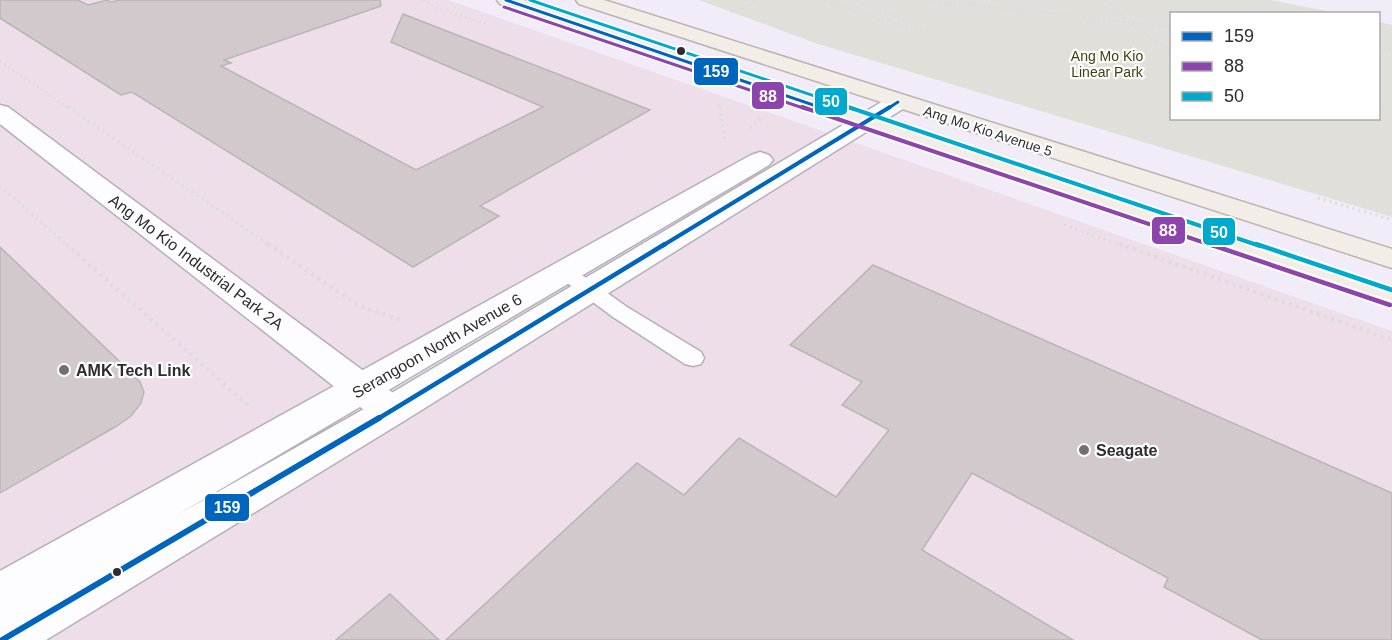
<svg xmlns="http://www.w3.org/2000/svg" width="1392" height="640" viewBox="0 0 1392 640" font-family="Helvetica,sans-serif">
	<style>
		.industrial { fill: #eddeea }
		.green { fill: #e0dfda }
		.building { fill: #d2c9cc; stroke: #bab4b7; stroke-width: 1.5 }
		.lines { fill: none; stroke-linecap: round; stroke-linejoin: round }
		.lane-casing { stroke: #b4b0b9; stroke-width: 3 }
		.street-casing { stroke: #b4b0b9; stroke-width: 3 }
		.secondary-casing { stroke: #b4b0b9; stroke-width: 3 }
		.primary-casing { stroke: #bdb3ad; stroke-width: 3 }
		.path-far2 { stroke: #dddbde; stroke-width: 2; stroke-dasharray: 2 3; stroke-linecap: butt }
		.path-far1 { stroke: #dddbde; stroke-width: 3; stroke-dasharray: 2 4; stroke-linecap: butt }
		.path { stroke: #dddbde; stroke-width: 4; stroke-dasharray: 3 4.5; stroke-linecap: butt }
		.lane { fill: #fdfcfe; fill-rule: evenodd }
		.street { fill: #fdfcfe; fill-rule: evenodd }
		.secondary { fill: #fdfcfe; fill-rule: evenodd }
		.primary { fill: #f2ede7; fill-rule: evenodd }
		.bus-1-far3-casing { stroke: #fff; stroke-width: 6 }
		.bus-1-far2-casing { stroke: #fff; stroke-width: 8 }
		.bus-1-far1-casing { stroke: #fff; stroke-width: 9 }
		.bus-1-casing { stroke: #fff; stroke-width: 10 }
		.bus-2-far2-casing { stroke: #fff; stroke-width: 6 }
		.bus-2-far1-casing { stroke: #fff; stroke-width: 8 }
		.bus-2-casing { stroke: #fff; stroke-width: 9 }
		.bus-3-far2-casing { stroke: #fff; stroke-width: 6 }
		.bus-3-far1-casing { stroke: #fff; stroke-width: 8 }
		.bus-3-casing { stroke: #fff; stroke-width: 9 }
		.bus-1-far3 { stroke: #0065bd; stroke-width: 3 }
		.bus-1-far2 { stroke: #0065bd; stroke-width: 4 }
		.bus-1-far1 { stroke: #0065bd; stroke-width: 4.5 }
		.bus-1 { stroke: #0065bd; stroke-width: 6 }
		.bus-2-far2 { stroke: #8e44ad; stroke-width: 3 }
		.bus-2-far1 { stroke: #8e44ad; stroke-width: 4 }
		.bus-2 { stroke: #8e44ad; stroke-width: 4.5 }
		.bus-3-far2 { stroke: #00a9ce; stroke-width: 3 }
		.bus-3-far1 { stroke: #00a9ce; stroke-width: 4 }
		.bus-3 { stroke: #00a9ce; stroke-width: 4.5 }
		.bus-dot { fill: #2e2b33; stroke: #fff; stroke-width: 2 }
		.poi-dot { fill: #726f78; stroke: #fff; stroke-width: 2 }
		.labels { text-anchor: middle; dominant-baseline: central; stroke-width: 4.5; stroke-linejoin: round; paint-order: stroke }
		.far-park-label { font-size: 14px; fill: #3f410d; stroke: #fff }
		.far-street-label { font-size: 14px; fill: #2e2b33; stroke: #fff }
		.street-label { font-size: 16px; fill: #2e2b33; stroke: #fff }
		.poi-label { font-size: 16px; font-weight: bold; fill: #2e2b33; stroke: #fff; text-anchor: start }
		.line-badge { stroke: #fff; stroke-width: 2 }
		.badge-label { font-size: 16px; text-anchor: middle; font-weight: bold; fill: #fff }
	</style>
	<rect width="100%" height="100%" fill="#f1ecf7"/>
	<path class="industrial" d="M0,0H448L1392,331V640H0Z"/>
	<path class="green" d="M699,0H1270L1336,13L1172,14V118H1378L1379,22L1392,25V217L815,43Z"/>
	<path class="building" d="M0,0H78L88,5L107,0L111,2L120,0H380L381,6L224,60L231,63L221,66L416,170L543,107L391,42L403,14L650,110L480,206L499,216L413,267L132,92L121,95L0,18Z
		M0,247L115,357L140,382L144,392L141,403L131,416L115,427L0,493Z
		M873,265L1392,493V640H1262L1164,587L1168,578L972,473L922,550L1073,640H446L637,463L684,495L739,438L836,497L889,430L842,405L862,382L790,345Z
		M390,594L439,640H336Z"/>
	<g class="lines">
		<g class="lane-casing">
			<path id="lane" d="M565,266L572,268L627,307L701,352L704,358L701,364L693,366L685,364L613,317L558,276L555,272L558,268Z"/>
		</g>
		<g class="street-casing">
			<path id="street" d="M0,105L8,107L404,401L410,411L404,421L391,425L378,421L0,124Z"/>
		</g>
		<g class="secondary-casing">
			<path id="secondary" d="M898,95L906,97L909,102L906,107L404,421L46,640H0V571L751,155L760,152L769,155L773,160L769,165L177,515L378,401L890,97Z"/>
		</g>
		<g class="primary-casing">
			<path id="primary" d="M497,0H524L1392,287V308L500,4Z
				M576,0H604L1392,249V268L579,4Z"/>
		</g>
		<path class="path-far2" d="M423,0L439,9L487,24
			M820,0L918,31L929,30L856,0
			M924,0L1172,27
			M1106,0L1130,24L1172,52
			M731,12L757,3L746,0
			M1378,48L1392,50
			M0,61L70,109
			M719,104L720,109
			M1378,106L1392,108"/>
		<path class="path-far1" d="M68,107L271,246
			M720,107L725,141
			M1386,107L1392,108
			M750,128L763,117
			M0,186L68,246
			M1318,198L1392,220
			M1064,225L1123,246"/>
		<path class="path" d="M66,244L249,406
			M268,244L359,306L401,320
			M1119,244L1392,340"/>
		<use href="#lane" class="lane"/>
		<use href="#street" class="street"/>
		<use href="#secondary" class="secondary"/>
		<use href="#primary" class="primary"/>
		<g class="bus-1-far3-casing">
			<path id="bus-1-far3" d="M506,0L825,109
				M887,109L898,102"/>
		</g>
		<g class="bus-1-far2-casing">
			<path id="bus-1-far2" d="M821,107L841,114
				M662,246L890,107"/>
		</g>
		<g class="bus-1-far1-casing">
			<path id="bus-1-far1" d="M376,420L665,244"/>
		</g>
		<g class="bus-1-casing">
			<path id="bus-1" d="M2,640L379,418"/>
		</g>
		<g class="bus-2-far2-casing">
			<path id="bus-2-far2" d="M504,7L806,109"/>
		</g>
		<g class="bus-2-far1-casing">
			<path id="bus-2-far1" d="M802,107L1214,246"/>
		</g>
		<g class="bus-2-casing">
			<path id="bus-2" d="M1209,244L1390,305"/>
		</g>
		<g class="bus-3-far2-casing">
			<path id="bus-3-far2" d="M530,0L853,109"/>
		</g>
		<g class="bus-3-far1-casing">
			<path id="bus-3-far1" d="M848,107L1260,246"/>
		</g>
		<g class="bus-3-casing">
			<path id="bus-3" d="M1256,244L1392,290"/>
		</g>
		<use href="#bus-1-far3" class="bus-1-far3"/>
		<use href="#bus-1-far2" class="bus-1-far2"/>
		<use href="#bus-1-far1" class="bus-1-far1"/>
		<use href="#bus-1" class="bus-1"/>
		<use href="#bus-2-far2" class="bus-2-far2"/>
		<use href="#bus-2-far1" class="bus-2-far1"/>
		<use href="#bus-2" class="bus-2"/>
		<use href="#bus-3-far2" class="bus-3-far2"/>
		<use href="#bus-3-far1" class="bus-3-far1"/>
		<use href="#bus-3" class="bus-3"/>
	</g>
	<g class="bus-dot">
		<circle cx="681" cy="51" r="5"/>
		<circle cx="117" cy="572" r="5"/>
	</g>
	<g class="poi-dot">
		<circle cx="64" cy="370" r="6"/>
		<circle cx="1084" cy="450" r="6"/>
	</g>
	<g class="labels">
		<g class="far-park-label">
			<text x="1107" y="56">Ang Mo Kio<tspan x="1107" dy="16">Linear Park</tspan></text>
		</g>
		<g class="far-street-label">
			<text transform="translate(988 131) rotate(18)">Ang Mo Kio Avenue 5</text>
		</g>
		<g class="street-label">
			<text transform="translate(196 262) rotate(37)">Ang Mo Kio Industrial Park 2A</text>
			<text transform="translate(437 346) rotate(-30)">Serangoon North Avenue 6</text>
		</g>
		<g class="poi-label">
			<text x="76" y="370">AMK Tech Link</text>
			<text x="1096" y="450">Seagate</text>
		</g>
	</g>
	<g class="line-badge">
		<rect x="693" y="57" width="46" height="29" rx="6" fill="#0065bd"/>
		<rect x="751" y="81" width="34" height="29" rx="6" fill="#8e44ad"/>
		<rect x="814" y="87" width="34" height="29" rx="6" fill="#00a9ce"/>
		<rect x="1151" y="216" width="35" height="29" rx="6" fill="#8e44ad"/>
		<rect x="1202" y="217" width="34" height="29" rx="6" fill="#00a9ce"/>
		<rect x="204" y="493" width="46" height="29" rx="6" fill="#0065bd"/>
	</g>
	<g class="badge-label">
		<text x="716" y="77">159</text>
		<text x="768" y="102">88</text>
		<text x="831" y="107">50</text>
		<text x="1168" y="236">88</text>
		<text x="1219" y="238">50</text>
		<text x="227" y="513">159</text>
	</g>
	<rect x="1170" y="12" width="210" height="108" fill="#ffffff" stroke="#abaaad" stroke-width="1.5"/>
	<rect x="1182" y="32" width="30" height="9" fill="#0065bd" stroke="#abaaad" stroke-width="1.5"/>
	<text x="1224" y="42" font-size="18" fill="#2e2b33">159</text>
	<rect x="1182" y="62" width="30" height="9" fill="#8e44ad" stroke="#abaaad" stroke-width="1.5"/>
	<text x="1224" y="72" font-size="18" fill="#2e2b33">88</text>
	<rect x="1182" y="92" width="30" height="9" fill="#00a9ce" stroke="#abaaad" stroke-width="1.5"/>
	<text x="1224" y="102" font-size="18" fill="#2e2b33">50</text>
</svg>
